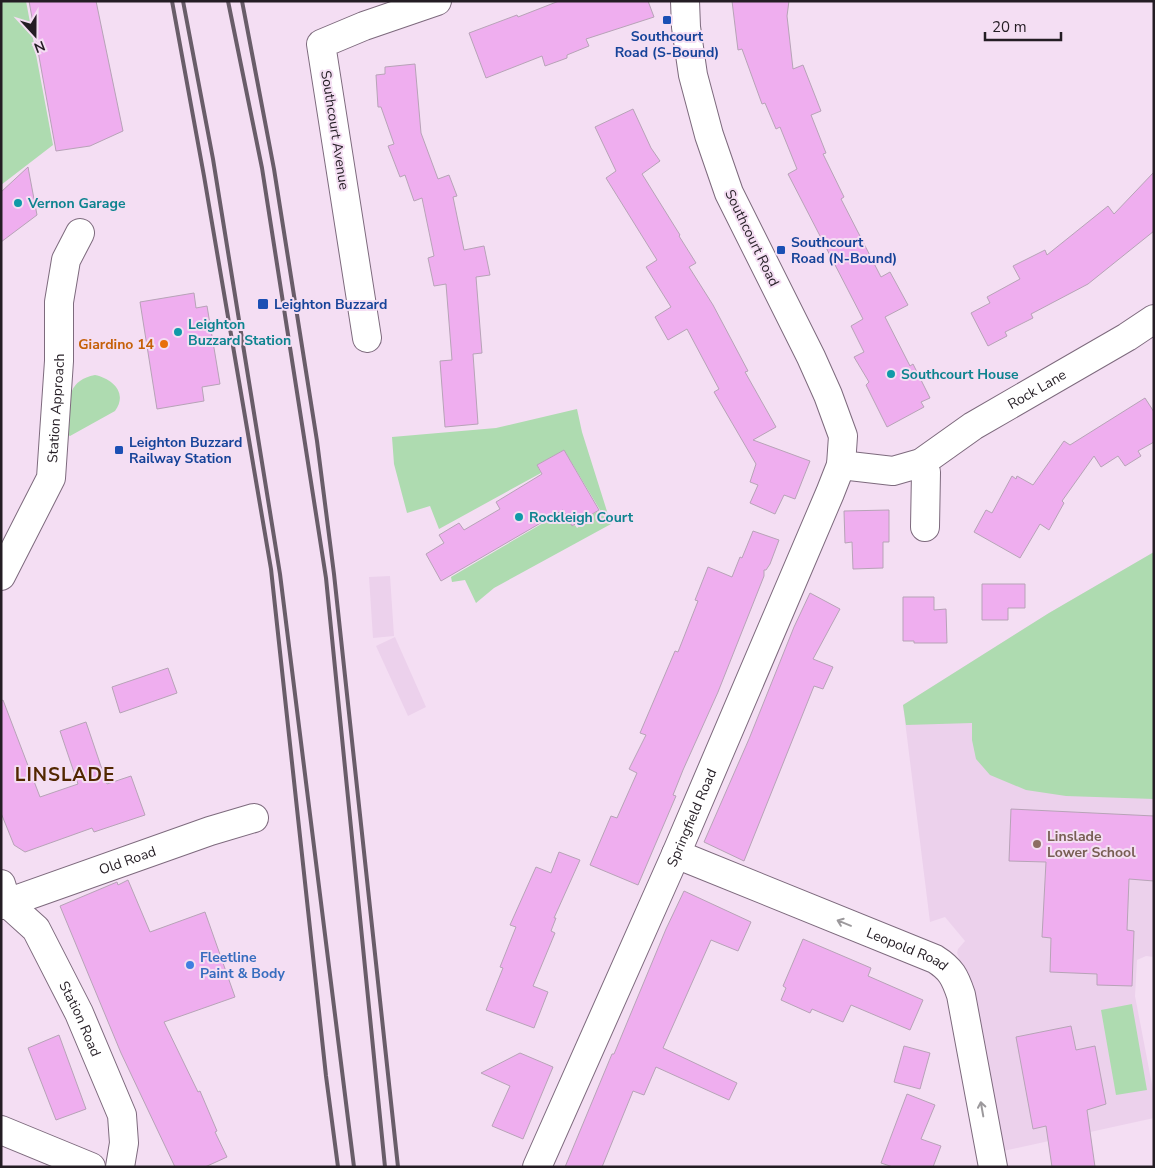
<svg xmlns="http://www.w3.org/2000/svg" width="1155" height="1168" viewBox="0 0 1155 1168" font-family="'Nunito Sans',sans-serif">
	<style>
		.built { fill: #ecd1ec }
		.green { fill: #aedbb0 }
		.building { fill: #efaeef; stroke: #b7a3b7 }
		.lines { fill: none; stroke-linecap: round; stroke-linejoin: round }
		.street-casing { stroke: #7d6a7d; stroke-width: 30 }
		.secondary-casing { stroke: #7d6a7d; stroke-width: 30 }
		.street { stroke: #fff; stroke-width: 28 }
		.secondary { stroke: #fff; stroke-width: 28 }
		.rail { stroke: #695d69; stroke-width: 4 }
		.oneway { stroke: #9c999c }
		.transit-dot { fill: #1a4fb4; stroke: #f4def3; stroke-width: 2 }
		.culture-dot { fill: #0f9aa8; stroke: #f4def3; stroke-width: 2 }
		.food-dot { fill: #e8710a; stroke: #f4def3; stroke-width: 2 }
		.education-dot { fill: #8d6e63; stroke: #f4def3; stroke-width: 2 }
		.shop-dot { fill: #3f7fe0; stroke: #f4def3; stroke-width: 2 }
		.labels { text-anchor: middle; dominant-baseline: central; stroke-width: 4; stroke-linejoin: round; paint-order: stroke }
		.transit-label { font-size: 14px; font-weight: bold; fill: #164399; stroke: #f4def3; text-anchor: start }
		.street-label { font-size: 14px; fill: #241d24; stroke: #f4def3 }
		.culture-label { font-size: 14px; font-weight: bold; fill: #0d838f; stroke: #f4def3; text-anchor: start }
		.food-label { font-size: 14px; font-weight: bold; fill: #c56008; stroke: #f4def3; text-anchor: end }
		.education-label { font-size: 14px; font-weight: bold; fill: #785e54; stroke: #f4def3; text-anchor: start }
		.shop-label { font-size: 14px; font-weight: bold; fill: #366cbe; stroke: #f4def3; text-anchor: start }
		.district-label { font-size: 19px; font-weight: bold; letter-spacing: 1px; fill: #522700; stroke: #f4def3 }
	</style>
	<rect width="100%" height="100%" fill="#f4def3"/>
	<path class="built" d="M1154,552V957L1146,956L1137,960L1135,996L1154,1095V1118L1003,1151L971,988L957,953L958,949L965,941L945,917L930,922L903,705L1049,613Z
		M390,576L394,636L373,638L369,577Z
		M395,637L426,707L408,716L376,646Z"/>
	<path class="green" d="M1,1H26L53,145L1,185Z
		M95,375C113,379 128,393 115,411L70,436L68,435C69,408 63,381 95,375Z
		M577,409L582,432L611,524L494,588L476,603L465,580L452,582L451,577L555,516L554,513L562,508L572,526L575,525L577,528L586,522L584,519L600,510L564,450L537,465L541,473L439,529L430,506L407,513L394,464L392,437L496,428Z
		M1154,552V799L1066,796L1026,790L990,775L976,759L972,740V723L906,725L903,705L1049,613Z
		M1132,1004L1147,1090L1116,1095L1101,1010Z"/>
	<path class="building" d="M29,1H96L123,131L90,146L56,151Z
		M559,1H648L654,17L586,39L589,46L567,55V58L545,66L542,56L486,78L469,33L517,15L518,17Z
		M732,1H789L787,16L793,69L803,65L821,111L811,115L826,153L823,154L844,197L841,199L881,277L890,272L908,305L885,317L910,366L913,364L930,398L921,402L924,407L887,427L866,385L869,382L854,357L864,352L851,326L863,319L788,174L797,169L780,127L776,129L765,103L762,104L742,49L738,50Z
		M415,64L421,133L438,179L449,175L457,196L453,197L464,250L484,246L490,275L476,277L482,353L473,354L478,424L445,427L440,361L452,360L446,284L434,286L428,258L434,256L422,198L414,201L405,175L400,177L388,146L394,144L381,107H378L376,75L385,74V67Z
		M633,109L651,148L660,161L642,174L680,235L679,236L696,263L689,267L713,305L748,371L745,372L776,427L753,440L810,461L795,499L784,495L775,514L750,503L758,485L750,482L756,464L714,392L719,389L687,329L668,340L655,317L671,307L646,267L657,260L606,178L616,171L595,127Z
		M28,167L37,215L1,242V192Z
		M1154,172V231L1088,284L1031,314L1033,318L1005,332L1007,336L988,346L971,313L990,303L987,297L1020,279L1013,266L1045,250L1047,255L1108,206L1114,214Z
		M194,293L196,308L207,306L220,384L202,387L204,401L157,409L140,302Z
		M1145,398L1154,412V442L1138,451L1141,456L1125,466L1118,456L1101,467L1094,456L1062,501L1064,503L1049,530L1040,524L1020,558L974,532L986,510L992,513L1012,476L1016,479L1017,476L1033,485L1064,441L1070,445Z
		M564,450L599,510L572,526L563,510L441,581L426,554L444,543L439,535L459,523L464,530L500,509L496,502L542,474L537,465Z
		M889,510V542H883V568L853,569L852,542L845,543L844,511Z
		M753,531L779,540L770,564L766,570H764V576L718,692L683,770L673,795L676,796L638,885L590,865L611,816L617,818L637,773L629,769L646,735L640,733L675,651L678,652L698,601L695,600L708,567L732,577L740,557L742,558Z
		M982,584H1025V608H1008V620H982Z
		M810,593L840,609L813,659L833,667L823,689L814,686L744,861L704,842L749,739L794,627Z
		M903,597H934V610L946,609L947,643H914V641H903Z
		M168,668L177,693L120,713L112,687Z
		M3,700L40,797L78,784L60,731L86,722L107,784L131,776L145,815L94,832L92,828L25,852L14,845L1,813V701Z
		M1011,809L1154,816V881L1129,879L1127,930L1134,931L1132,986L1097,985V974L1050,972L1051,938L1042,937L1046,862L1009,861Z
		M559,852L580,860L554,918H556L551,931L555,933L533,986L548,992L534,1028L486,1010L503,968L500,967L516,927L510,925L536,867L551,873Z
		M128,880L150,932L205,912L235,997L164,1022L198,1092L200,1091L217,1131L215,1132L227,1157L205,1167H175L121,1053L60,906L117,882L118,885Z
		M684,891L751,922L738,951L711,940L663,1048L737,1083L729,1100L656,1067L644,1095L633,1091L602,1167H565L612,1054H614L666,929Z
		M803,939L871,968L868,976L923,1000L910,1030L851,1005L843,1022L812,1009L810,1013L781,1000L786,988L783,986Z
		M1071,1026L1076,1050L1095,1046L1106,1104L1087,1110L1095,1167H1052L1046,1126L1033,1129L1016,1037Z
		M59,1035L86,1109L56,1120L28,1048Z
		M904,1046L930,1053L920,1089L894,1082Z
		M520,1053L553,1067L523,1139L492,1126L510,1086L481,1073Z
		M907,1094L935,1105L921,1139L941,1146L933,1167H893L881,1163Z"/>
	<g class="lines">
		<g class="street-casing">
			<g id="street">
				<path d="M367,338L321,44L364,26L437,1"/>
				<path d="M921,463L926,472L925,527"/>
				<path id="s1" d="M841,465L893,471L921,463L973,426L1127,337L1154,319"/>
				<path id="s2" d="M1,576L51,478L59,361V302L66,260L80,233"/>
				<path id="s3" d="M676,854L935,959C951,969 955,977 961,995L993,1167"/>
				<path id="s4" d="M1,884L7,903L36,929L79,1013L122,1115L124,1143L120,1167"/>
				<path id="s5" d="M1,905L210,831L254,818"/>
			</g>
		</g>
		<g class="secondary-casing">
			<g id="secondary">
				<path d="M1,1130L91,1167"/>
				<path id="s6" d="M537,1167L676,854L830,493L841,465L843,436L828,395L811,357L729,193L709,135L693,75L686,27L685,1"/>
			</g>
		</g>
		<use href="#street" class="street"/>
		<use href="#secondary" class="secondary"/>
		<path class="rail" d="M172,1L204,176L271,569L326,1076L338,1167
			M183,1L213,159L280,574L354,1167
			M228,1L262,168L326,578L385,1167
			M242,1L274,169L317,441L334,574L398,1167"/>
	</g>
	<defs><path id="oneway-shaft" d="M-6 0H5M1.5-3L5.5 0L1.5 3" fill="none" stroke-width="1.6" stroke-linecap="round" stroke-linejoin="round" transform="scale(1.25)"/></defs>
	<g class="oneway">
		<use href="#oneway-shaft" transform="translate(844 923) rotate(-158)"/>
		<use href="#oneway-shaft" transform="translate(982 1109) rotate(-100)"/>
	</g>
	<g class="transit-dot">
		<rect x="662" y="15" width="10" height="10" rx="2.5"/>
		<rect x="776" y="245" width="10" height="10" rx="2.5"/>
		<rect x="257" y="298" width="12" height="12" rx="2.5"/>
		<rect x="114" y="445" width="10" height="10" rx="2.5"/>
	</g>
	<g class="culture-dot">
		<circle cx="18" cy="203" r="5"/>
		<circle cx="178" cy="332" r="5"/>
		<circle cx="891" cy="374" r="5"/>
		<circle cx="519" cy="517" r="5"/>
	</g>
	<circle class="food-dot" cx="164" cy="344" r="5"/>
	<circle class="education-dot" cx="1037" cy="844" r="5"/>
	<circle class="shop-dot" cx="190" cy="965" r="5"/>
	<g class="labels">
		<g class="transit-label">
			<text x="667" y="36" text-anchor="middle">Southcourt<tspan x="667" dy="16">Road (S-Bound)</tspan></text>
			<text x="791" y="242">Southcourt<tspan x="791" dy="16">Road (N-Bound)</tspan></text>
			<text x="274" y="304">Leighton Buzzard</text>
			<text x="129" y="442">Leighton Buzzard<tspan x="129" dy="16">Railway Station</tspan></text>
		</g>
		<g class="street-label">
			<text transform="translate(335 130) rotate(81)">Southcourt Avenue</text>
			<text transform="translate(752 238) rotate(64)">Southcourt Road</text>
			<text stroke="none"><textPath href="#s1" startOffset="219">Rock Lane</textPath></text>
			<text stroke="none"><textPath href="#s2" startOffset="180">Station Approach</textPath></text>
			<text stroke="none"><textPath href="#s6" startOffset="382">Springfield Road</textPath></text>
			<text stroke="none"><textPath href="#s5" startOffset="134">Old Road</textPath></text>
			<text stroke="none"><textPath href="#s3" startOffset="250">Leopold Road</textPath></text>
			<text stroke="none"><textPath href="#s4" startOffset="159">Station Road</textPath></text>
		</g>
		<g class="culture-label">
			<text x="28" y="203">Vernon Garage</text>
			<text x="188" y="324">Leighton<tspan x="188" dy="16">Buzzard Station</tspan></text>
			<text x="901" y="374">Southcourt House</text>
			<text x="529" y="517">Rockleigh Court</text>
		</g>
		<g class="food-label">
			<text x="154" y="344">Giardino 14</text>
		</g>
		<g class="education-label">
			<text x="1047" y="836">Linslade<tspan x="1047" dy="16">Lower School</tspan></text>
		</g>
		<g class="shop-label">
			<text x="200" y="957">Fleetline<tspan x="200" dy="16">Paint &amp; Body</tspan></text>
		</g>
		<g class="district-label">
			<text x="65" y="775">LINSLADE</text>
		</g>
	</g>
	<rect width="1155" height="1168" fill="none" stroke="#241d24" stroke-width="5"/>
	<g transform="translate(35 35) rotate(159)" stroke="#f4def3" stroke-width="4" paint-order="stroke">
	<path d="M0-4L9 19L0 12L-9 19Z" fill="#241d24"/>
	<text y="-8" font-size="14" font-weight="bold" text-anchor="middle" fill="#241d24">N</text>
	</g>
	<path d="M985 32v8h76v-8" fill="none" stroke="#241d24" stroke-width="2.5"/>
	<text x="992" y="32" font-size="15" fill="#241d24" stroke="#f4def3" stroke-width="4" paint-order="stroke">20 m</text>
</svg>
